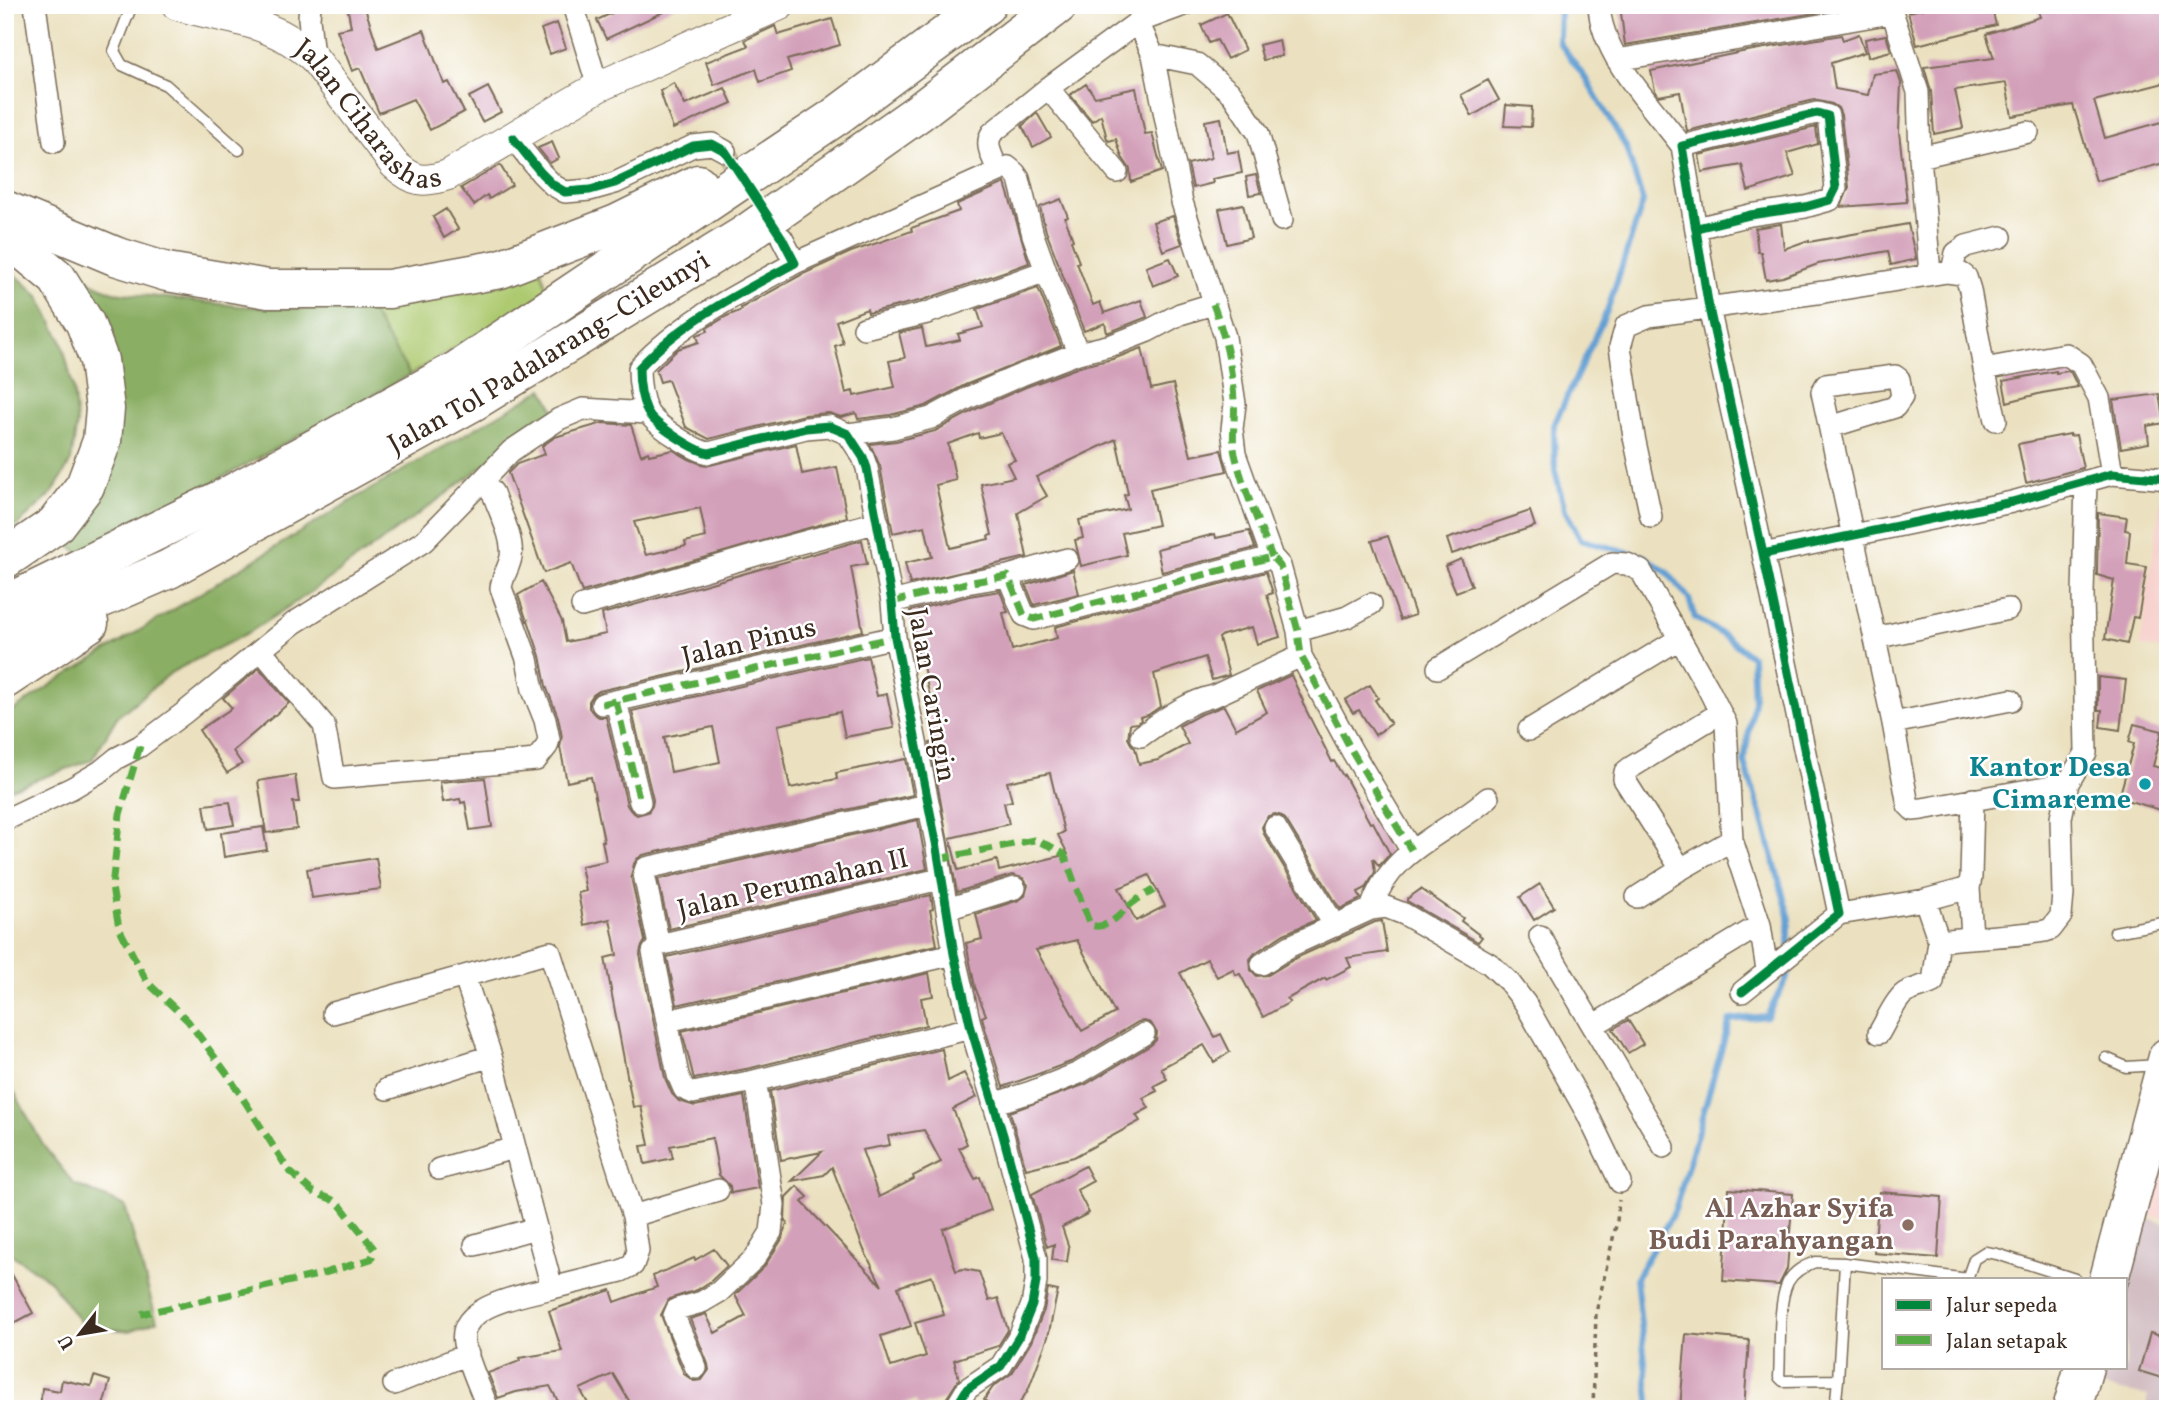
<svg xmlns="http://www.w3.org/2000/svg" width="2173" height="1414" viewBox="0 0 2173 1414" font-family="Vollkorn,serif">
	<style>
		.built { fill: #f7d0cc }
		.industrial { fill: #d2bec3 }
		.green { fill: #aeca71; stroke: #747a48; stroke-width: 2 }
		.forest { fill: #8aae63; stroke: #626c40; stroke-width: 2 }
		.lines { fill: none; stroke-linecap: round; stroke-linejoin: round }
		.stream { stroke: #629fd3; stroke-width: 6 }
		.building { fill: #d3a0b9; fill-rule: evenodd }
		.street-tunnel { stroke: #c8bca0; stroke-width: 21; stroke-dasharray: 21 10; stroke-linecap: butt }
		.lane-casing { stroke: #796a57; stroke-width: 13 }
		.street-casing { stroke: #796a57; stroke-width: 24 }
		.secondary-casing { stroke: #796a57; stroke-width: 32 }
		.highway-casing { stroke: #796a57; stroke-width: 41 }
		.path { stroke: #796a57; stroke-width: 3.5; stroke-dasharray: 5 5; stroke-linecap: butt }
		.lane { stroke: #fff; stroke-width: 10 }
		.street { stroke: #fff; stroke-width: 21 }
		.secondary { stroke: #fff; stroke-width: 30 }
		.highway { stroke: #fff; stroke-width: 38 }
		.quiet { stroke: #55ab43; stroke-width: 7; stroke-dasharray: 14 7; stroke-linecap: butt }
		.cycleway-casing { stroke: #fff; stroke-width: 13 }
		.cycleway { stroke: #00873e; stroke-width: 9 }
		.culture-dot { fill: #0f9aa8; stroke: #fff; stroke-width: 2.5 }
		.education-dot { fill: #8d6e63; stroke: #fff; stroke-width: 2.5 }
		.labels { text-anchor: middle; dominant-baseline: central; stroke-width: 5; stroke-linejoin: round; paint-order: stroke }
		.street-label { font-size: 28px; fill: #3b2a1e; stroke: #fff }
		.culture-label { font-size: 28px; font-weight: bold; fill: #0d838f; stroke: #fff; text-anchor: end }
		.education-label { font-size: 28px; font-weight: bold; fill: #785e54; stroke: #fff; text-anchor: end }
	</style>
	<rect width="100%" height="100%" fill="#fff"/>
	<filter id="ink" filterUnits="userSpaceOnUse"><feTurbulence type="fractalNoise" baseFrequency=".0143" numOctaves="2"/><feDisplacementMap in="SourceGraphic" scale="14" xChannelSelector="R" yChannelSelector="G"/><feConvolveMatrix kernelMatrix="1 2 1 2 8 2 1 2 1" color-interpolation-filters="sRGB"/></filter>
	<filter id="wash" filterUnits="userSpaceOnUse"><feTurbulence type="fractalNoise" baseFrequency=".00686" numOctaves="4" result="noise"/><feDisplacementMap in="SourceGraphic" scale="28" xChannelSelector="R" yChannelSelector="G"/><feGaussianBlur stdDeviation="1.57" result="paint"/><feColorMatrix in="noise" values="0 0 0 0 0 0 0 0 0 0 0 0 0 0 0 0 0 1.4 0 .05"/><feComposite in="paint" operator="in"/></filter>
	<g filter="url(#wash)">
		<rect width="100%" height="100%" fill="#ebe1c0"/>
		<path class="built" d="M2161,498L2168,500V652L2140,646Z
			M2168,1106V1220L2136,1212Z"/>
		<path class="industrial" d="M2140,1217L2168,1224V1409H2145L2148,1396L2096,1386L2101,1367H2126V1279Z"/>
		<path class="green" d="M541,270L548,292L410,375L363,299Z"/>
		<path class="forest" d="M5,265L39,296L62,342L73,387L77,423L71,461L53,492L5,537Z
			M69,272L113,292L239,306L312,309L363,299L410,375L81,555L63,539L108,457Z
			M543,389L555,411L446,494L314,590L250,632L172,672L117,717L92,760L5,791V716L57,681L359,496Z
			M5,1075L43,1145L74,1184L125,1206L157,1321L130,1331L83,1326L49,1280L5,1250Z"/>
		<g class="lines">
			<path class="stream" d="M1560,5L1559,42L1586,79L1626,147L1643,202L1607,311L1554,425L1555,471L1565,510L1581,540L1645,557L1668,573L1689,599L1695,618L1725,636L1752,657L1754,701L1744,762L1761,814L1789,916V946
				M1649,1409V1400L1636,1278L1675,1210L1730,1020L1767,1016L1789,974V961"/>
		</g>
		<g id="blocks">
			<path class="building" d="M347,5H364L378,48L424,30L444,84L449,82L464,112L430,130L413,99L379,113L360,68L352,71L337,30L351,27Z
				M629,5H678L606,39L597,20Z
				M1620,5H1831L1833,10L1625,45Z
				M1940,5H1991L1996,25L1917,45L1908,12Z
				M2037,5H2162L2165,18H2168V82L2094,101L2105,138L2168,120V162L2096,181L2073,105L2012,116L2006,83L1955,90L1963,128L1934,134L1931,91L1924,67L1994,58L1986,34L2040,17Z
				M1227,13L1245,50L1227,59L1217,40L1209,43L1201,25Z
				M832,19L840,45L787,60L791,71L760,82L756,69L714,85L706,62L748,46L745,40L775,26L778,35Z
				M557,23L566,48L550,54L541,29Z
				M1859,34L1865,52L1831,63L1835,89L1868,95L1873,74L1897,71L1901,83L1899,132L1907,202L1841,207L1849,187L1841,115L1838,108L1832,104L1814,100L1687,131L1680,92L1659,96L1655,91L1651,71L1742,52L1841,35L1843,40Z
				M1886,35L1891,51L1868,57L1865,39Z
				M1279,40L1282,56L1263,60L1259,45Z
				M1488,80L1499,100L1472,116L1461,95Z
				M674,83L685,105L725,88L732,103L673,129L660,91Z
				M1086,84L1095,97L1136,88L1145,134L1152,133L1162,171L1131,182L1130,169L1122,157L1116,139L1109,141L1107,139L1101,115L1092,121L1070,95Z
				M488,87L501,112L482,122L469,97Z
				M1506,105L1532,107L1531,127L1504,126Z
				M1037,113L1051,137L1033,147L1022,126Z
				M1221,118L1227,153L1238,151L1242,173L1212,179L1213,183L1193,188L1188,164L1211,158L1205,121Z
				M1816,127L1818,144L1787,153L1795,176L1748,191L1742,165L1702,172L1699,155Z
				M552,142L559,158L550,163L538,148Z
				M500,165L512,185L489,199L487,195L474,205L461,188Z
				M1256,175L1261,193L1249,195L1246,177Z
				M1005,183L1029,263L923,300L868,313L867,309L836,321L843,343L835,346L846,393L853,391L854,396L895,387L889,361L905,358L899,333L922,328L926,347L960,340L958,334L983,327L977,309L1038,288L1061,346L965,385L926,406L890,415L858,419L856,413L841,417L829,413L805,415L709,439L686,427L668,380L660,382L656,370L678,349L699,342L697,335L708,331L707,328L727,316L742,310L741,308L801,275L851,252L912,231L911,228L959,211L957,204Z
				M1061,199L1068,217L1065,218L1073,240L1071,241L1079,262L1077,263L1093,305L1100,302L1104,313L1141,300L1147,317L1107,333L1105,323L1084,331L1046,231L1040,207Z
				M1243,204L1251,238L1227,244L1219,209Z
				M446,209L458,229L444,238L433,217Z
				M1173,216L1182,244L1163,251L1153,222Z
				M1781,224L1784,249L1809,240V242L1908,224L1916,259L1891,265L1888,251L1818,264L1783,277L1766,280L1761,252H1758L1755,228Z
				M1170,258L1178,276L1153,286L1146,267Z
				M1142,348L1151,389L1173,384L1191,456L1221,450L1227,471L1150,489L1158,525L1122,533L1127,555L1081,566L1075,540L1083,538L1079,520L1128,509L1124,495L1128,494L1125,479L1116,439L1036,477L1047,496L1018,513L1027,557L910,584L905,563L932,557L925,526L893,533L880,466L870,444L896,441L935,431L976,409L1026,387L1082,366L1113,359ZM978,433L979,438L1001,433L1015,460L1007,463L1014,477L981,484L992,535L988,536L989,539L950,548L936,485L956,480L948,444Z
				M2056,371V373L2068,371L2071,373L2078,387L2042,393L2007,402L2003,381Z
				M2159,394L2164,423L2147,426L2149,443L2121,448L2113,400Z
				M603,423L631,425L641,455L648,452L649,455L673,450L689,459L706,466L796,444L802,474L837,467L847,517L582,592L571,563L544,573L508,473L517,464L545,454L542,446L555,437ZM700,508L706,537L685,542L686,546L646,555L634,522Z
				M2070,434V436L2076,435L2083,468L2026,483L2018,444Z
				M1530,511L1535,526L1452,554L1447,539Z
				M2098,513L2127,517L2125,530L2130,531L2127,564L2147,567L2138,618L2133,617L2127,644L2105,639L2114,580L2097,575Z
				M1249,531L1255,548L1162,572L1157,549L1215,534L1216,538Z
				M1388,536L1415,615L1400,620L1372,541Z
				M862,540L867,564L851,567L863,631L599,691L593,695L589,701V708L593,713L599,717H606L627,805L631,811L637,815L648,812L652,806L653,800L632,711L868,657L877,696L887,694L894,728L845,737L840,712L778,725L790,788L837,779L836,773L906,759L913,795L643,855L637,859L634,864L631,877L645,941L641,948L640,955L665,1078L672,1094L679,1101L695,1106L744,1096L758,1188L731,1193L730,1186L719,1175L712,1138L670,1146L673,1158L645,1164L641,1146L649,1145L641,1106L633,1107L605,958L617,955L610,919L584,925L578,893L586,891L581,866L606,861L602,841H604L591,777L567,782L560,747L562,737L558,717L546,686L540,656L528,620L527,621L518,595L541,582L562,621L566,642L606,634L602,614ZM713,727L720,762L671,772L664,737Z
				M1461,559L1472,586L1456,592L1445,566Z
				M1073,570L1079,594L1034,605L1026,585Z
				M1266,572L1273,593L1267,595L1280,637L1257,644L1252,627L1223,635L1219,638L1229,675L1212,680L1205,657L1154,674L1161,706L1148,715L1140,717L1141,720L1137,723L1130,724L1128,738L1131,744L1135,748L1139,764L1158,760L1188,744L1179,726L1199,715L1224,706L1236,729L1267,712L1257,691L1291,675L1303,701L1302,702L1332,762L1334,761L1343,776L1344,775L1370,823L1373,822L1390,854L1379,866L1373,858L1375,872L1366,888L1358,892L1361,899L1340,909L1286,820L1282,816L1275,814L1268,816L1262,827L1264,834L1316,920L1284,934L1255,953L1250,959L1251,970L1257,976L1268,975L1296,958L1375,922L1382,921L1387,952L1347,958L1351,967L1326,980L1325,978L1287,999L1290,1002L1263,1017L1240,974L1236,975L1233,969L1217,977L1207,959L1180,973L1215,1037L1221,1034L1230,1052L1214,1062L1204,1045L1161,1068L1167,1079L1154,1086L1157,1091L1143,1098L1149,1108L1136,1115L1140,1121L1074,1157L1026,1169L1010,1112L1086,1084L1151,1045L1156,1040L1157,1033L1151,1023L1144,1021L1138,1022L1073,1061L1003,1087L984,1025L982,1017L986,1015L975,987L966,943L982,939L976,914L1019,900L1025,896L1028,885L1023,878L1012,875L957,892L930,743L935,742L926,706L932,705L921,658H919L910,611L969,596L1000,591L1008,612L1003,613L1012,650L1057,638L1055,627ZM1050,773L1064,832L1058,835L1068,854L999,871L997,860L958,870L950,838L1009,824L1004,803L1012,801L1007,782ZM1149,875L1165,906L1136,921L1119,888ZM1077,940L1115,1013L1082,1031L1036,950Z
				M259,668L289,703L233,751L242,764L227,773L199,730L232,708L223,698Z
				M2098,677L2126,680L2120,730L2100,727L2102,710H2098Z
				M1370,685L1378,698L1375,700L1391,724L1375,735L1359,710L1353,713L1345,700Z
				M2134,724L2162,731L2153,766L2168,770V812L2119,798L2134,744L2129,742Z
				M295,775L299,802H293L297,829L266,833L258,781Z
				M485,778L492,827L470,830L465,802L461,803L460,799L443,802L440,782Z
				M230,802L234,825L208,829L204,805Z
				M918,820L927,869L669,929L658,879Z
				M263,827L267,850L224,857L221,833Z
				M376,858L381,889L312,898L307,869Z
				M1540,884L1554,907L1534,920L1520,897Z
				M1421,889L1463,918L1461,921L1482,937L1478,942L1407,901V899Z
				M931,895L933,909L930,910L937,945L677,1005L667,957Z
				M929,973L933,996L921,998L926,1025L751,1068L694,1079L682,1031Z
				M1628,1020L1643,1044L1628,1053L1613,1029Z
				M942,1049L948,1081L964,1073L977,1097L953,1109L967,1144L959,1148L975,1179L980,1177L991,1210L943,1229L956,1271L963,1269L979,1272L989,1301L998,1298L1008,1330L998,1346L954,1360L959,1379L946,1399L918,1407L916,1401L873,1409H634L613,1374L580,1389L591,1409H562L550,1386L516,1392L498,1398L488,1373L520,1361L519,1358L562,1351L549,1311L611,1290L615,1302L657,1287L653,1276L694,1258L695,1260L714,1249L727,1266L711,1281L697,1290L669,1299L661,1315L684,1374L694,1381L702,1380L709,1370L708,1364L690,1319L706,1314L715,1333L746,1316L735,1295L764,1267L782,1239L787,1223L785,1221L786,1197L797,1186L808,1197L802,1202L882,1286L864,1250L832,1167L824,1175L792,1181L822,1152L781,1160L770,1091ZM924,1130L941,1162L913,1176L914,1179L879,1197L862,1150L890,1145L888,1136ZM932,1276L944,1315L915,1323L926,1356L891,1367L881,1336L911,1326L898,1287Z
				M1085,1166L1093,1181L1077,1190L1089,1213L1062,1227L1069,1248L1067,1262L1052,1260L1054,1244L1047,1247L1032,1194Z
				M1729,1189L1793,1194L1787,1269L1779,1285L1723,1281Z
				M1879,1192L1942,1197L1938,1258L1874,1253Z
				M5,1262L33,1313L5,1328Z
				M1048,1289L1058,1291L1057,1294L1048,1337L1028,1390L1016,1409H997L984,1400L993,1387L1012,1373L1031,1342L1044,1310Z
				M2150,1333L2168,1338V1380L2139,1371Z
				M1686,1334L1749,1340L1744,1409H1680Z
				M94,1376L110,1381L102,1409H40L42,1388L60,1391L62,1380L91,1386Z"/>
		</g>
	</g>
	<g filter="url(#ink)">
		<use href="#blocks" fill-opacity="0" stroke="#796a57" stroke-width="2"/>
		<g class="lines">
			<path class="street-tunnel" d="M725,151L773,225"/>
			<g class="lane-casing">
				<path id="lane" d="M132,5L114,51L122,65L166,85L239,150
					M2115,932L2168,922
					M2106,1058L2126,1067L2159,1065
					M1815,1262L1845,1263L1838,1380L1783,1381L1779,1377C1781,1351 1777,1304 1788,1282C1794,1271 1804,1266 1815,1262Z
					M1845,1263L1968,1279
					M1967,1279L1974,1259L1985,1252L1997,1254L2075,1279
					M1835,1409L1838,1380"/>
			</g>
			<g class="street-casing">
				<path id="street" d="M35,5L54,142
					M310,5L309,18L313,57
					M573,5L598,87
					M1599,5C1601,56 1653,107 1682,146
					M1890,5L1918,92L1920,157L1930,273
					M1138,22L1153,55L1182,202L1225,337L1235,404L1232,429L1235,454L1272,557
					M1153,55L1197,64L1232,94L1258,133L1282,220
					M1617,60L1891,13
					M1048,88L1117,172
					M513,138L541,173L553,185L565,192L590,190L615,183L693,146L712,144L725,151
					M1920,157L2028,132
					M998,170C993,157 984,145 992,133L1048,88L1138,22L1184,5
					M1697,228L1750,215L1805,207L1830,200L1836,188L1828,116L1817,113L1682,146L1709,308L1763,554
					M782,238L795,263C741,292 681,322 639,368C639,382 641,398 647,411C653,424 695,451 709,453L806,428L829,426L848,434L863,457L867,468L892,602L895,637L936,842L954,954L971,1028L1003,1135L1036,1258V1282L1032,1305L1020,1335L1001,1366L967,1389L955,1409
					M795,263L1008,167L1015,173L1019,179L1033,235L1046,271
					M1952,271L1956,253L1966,246L2001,237
					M864,328L927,313L1046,271L1078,353
					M1984,369L2066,354L2081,364L2099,398L2112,474
					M1830,427L1895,407L1902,397L1899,379L1895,376L1826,385L1822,392L1893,723L1908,805L1913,810L1922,809L2068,783
					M848,434L893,428L931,418L970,397L1021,375L1078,353L1112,345L1148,331L1180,314L1213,304
					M1651,517L1634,437L1620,347L1626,326L1649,316L1824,292L1947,272L1962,274L1966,277L1970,290L1984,369L1996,420
					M1008,576L1067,559
					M892,602L966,583L1008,576L1024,615L1034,619L1272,557L1280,566L1298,631L1301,656L1352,751L1411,850
					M582,606L763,553L878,522
					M1298,631L1347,617L1371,604
					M1875,638L2008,609
					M261,650L324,725L334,778L536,760L547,746L549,739L545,720L533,690L527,659L501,588C502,577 509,568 511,557C514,537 499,512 493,493L488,487L479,484
					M1438,668L1612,563L1627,564L1641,571L1708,688L1726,724L1732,840L1760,925L1767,970
					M616,701L640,802
					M602,704L895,637
					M1720,713L1630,768L1625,772L1624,779L1681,869L1732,840
					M1893,723L2011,700
					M1529,730L1679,639
					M1141,736C1164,720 1186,702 1214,696L1301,656
					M5,820L72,788L101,771L117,758L140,746L184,713L294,623L424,541L511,451L559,419L583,409L647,413
					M1275,827L1335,926
					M1637,897L1681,869
					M1925,900L1969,888
					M947,909L1015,888
					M1371,909C1390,849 1444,836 1488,798
					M1839,914L1925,900L1939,941
					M1540,936L1664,1147
					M1972,937L1969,888L1971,877L1973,799
					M659,945L940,879
					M1262,964L1290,946L1371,909L1386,907L1404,914L1490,964L1509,982L1525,1003L1587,1113L1620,1182
					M465,978L491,1056L552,1288C526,1295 457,1304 464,1343C469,1365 480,1387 488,1409
					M1742,992L1839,914L1763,554L2012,502L2112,474L2168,479
					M333,1013L550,952L633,1216L638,1251L633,1265L621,1271L552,1288
					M668,1021L954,954
					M1594,1025L1760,925
					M1879,1033C1885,1023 1896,999 1905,993C1914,988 1924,987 1933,982L1939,941C1975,936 2010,937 2045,931L2051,929L2061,916L2063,894L2061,818L2068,783L2086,753L2083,593L2086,481
					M754,1081L693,1093L684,1089L678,1075L653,952L659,945L644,874L646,868L927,805
					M387,1089L491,1056
					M993,1104L1031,1092L1079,1073L1144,1034
					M439,1169L514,1148
					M633,1216L718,1190
					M475,1245L536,1228
					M696,1368L674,1316L677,1309L702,1302L719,1292L755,1258L771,1232L774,1205L757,1092L754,1081L971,1028
					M394,1384L468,1354"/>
			</g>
			<g class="secondary-casing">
				<g id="secondary">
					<path id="s1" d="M177,5C229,21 269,18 313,57L394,164C414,182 423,183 448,175L598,87L780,5"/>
				</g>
			</g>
			<g class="highway-casing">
				<g id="highway">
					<path d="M5,210L115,256L167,272L268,289H389L500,269L617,224L698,184"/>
					<path d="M5,239L21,248L57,278L85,323L99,360L105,409L102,441L85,486L55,525L5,559"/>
					<path d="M5,605L228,496L456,371L835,117L986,5"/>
					<path id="s2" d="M5,640L169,569L474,401L743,236L918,113L1058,5"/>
					<path d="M5,679L89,623"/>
					<path d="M2109,1279L2168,1057"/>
					<path d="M2072,1409L2084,1367"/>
				</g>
			</g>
			<path class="path" d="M1593,1409L1596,1313L1617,1221L1619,1200"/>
			<use href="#lane" class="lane"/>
			<use href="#street" class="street"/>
			<use href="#secondary" class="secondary"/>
			<use href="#highway" class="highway"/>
			<path class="quiet" d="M1213,304C1225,335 1232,367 1234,400C1236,418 1231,435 1235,454C1243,488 1259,524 1272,557
				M892,602L966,583L1008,576L1024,615L1034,619L1272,557L1280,566L1298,631L1301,656L1352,751L1411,850
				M616,701L640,802
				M602,704L895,637
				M140,746L120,814L112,887L119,928L147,982L188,1021L228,1075L289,1171L313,1192L331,1199L340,1205L375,1250L371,1259L318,1275L141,1314
				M938,859L1034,840L1050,846L1064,854L1090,925C1110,931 1120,912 1134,902C1140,897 1148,894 1154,890"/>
			<g class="cycleway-casing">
				<path id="cycleway" d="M513,138L541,173L553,185L565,192L590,190L615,183L693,146L712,144L725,151L782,238L795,263C741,292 681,322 639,368C639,382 641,398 647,411C653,424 695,451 709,453L806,428L829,426L848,434L863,457L867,468L892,602L895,637L936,842L954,954L971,1028L1003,1135L1036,1258V1282L1032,1305L1020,1335L1001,1366L967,1389L955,1409
					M1697,228L1750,215L1805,207L1830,200L1836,188L1828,116L1817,113L1682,146L1709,308L1763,554
					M1742,992L1839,914L1763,554L2012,502L2112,474L2168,479"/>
			</g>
			<use href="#cycleway" class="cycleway"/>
		</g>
	</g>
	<circle class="culture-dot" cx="2145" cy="784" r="7"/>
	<circle class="education-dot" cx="1908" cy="1225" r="7"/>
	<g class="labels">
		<g class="street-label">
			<text stroke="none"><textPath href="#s1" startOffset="231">Jalan Ciharashas</textPath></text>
			<text stroke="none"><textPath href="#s2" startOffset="616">Jalan Tol Padalarang–Cileunyi</textPath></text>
			<text transform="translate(749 643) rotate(-13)">Jalan Pinus</text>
			<text transform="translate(931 695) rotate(80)">Jalan Caringin</text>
			<text transform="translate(793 885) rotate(-13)">Jalan Perumahan II</text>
		</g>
		<g class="culture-label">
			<text x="2131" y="768">Kantor Desa<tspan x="2131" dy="32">Cimareme</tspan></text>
		</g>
		<g class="education-label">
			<text x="1894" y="1209">Al Azhar Syifa<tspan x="1894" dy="32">Budi Parahyangan</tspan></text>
		</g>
	</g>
	<rect width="2173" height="1414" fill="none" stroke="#fff" stroke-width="28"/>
	<rect x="1882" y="1278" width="245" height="91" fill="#ffffff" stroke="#b1aaa5" stroke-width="2"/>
	<rect x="1896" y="1300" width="35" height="10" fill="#00873e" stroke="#b1aaa5" stroke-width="2"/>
	<text x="1946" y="1312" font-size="21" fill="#3b2a1e">Jalur sepeda</text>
	<rect x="1896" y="1335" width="35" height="10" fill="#55ab43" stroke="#b1aaa5" stroke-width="2"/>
	<text x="1946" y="1348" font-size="21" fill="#3b2a1e">Jalan setapak</text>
	<g transform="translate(80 1334) rotate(239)" stroke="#ffffff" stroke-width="5" paint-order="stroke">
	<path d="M0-5L12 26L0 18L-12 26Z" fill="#3b2a1e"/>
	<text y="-10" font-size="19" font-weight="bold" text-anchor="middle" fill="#3b2a1e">U</text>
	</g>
</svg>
